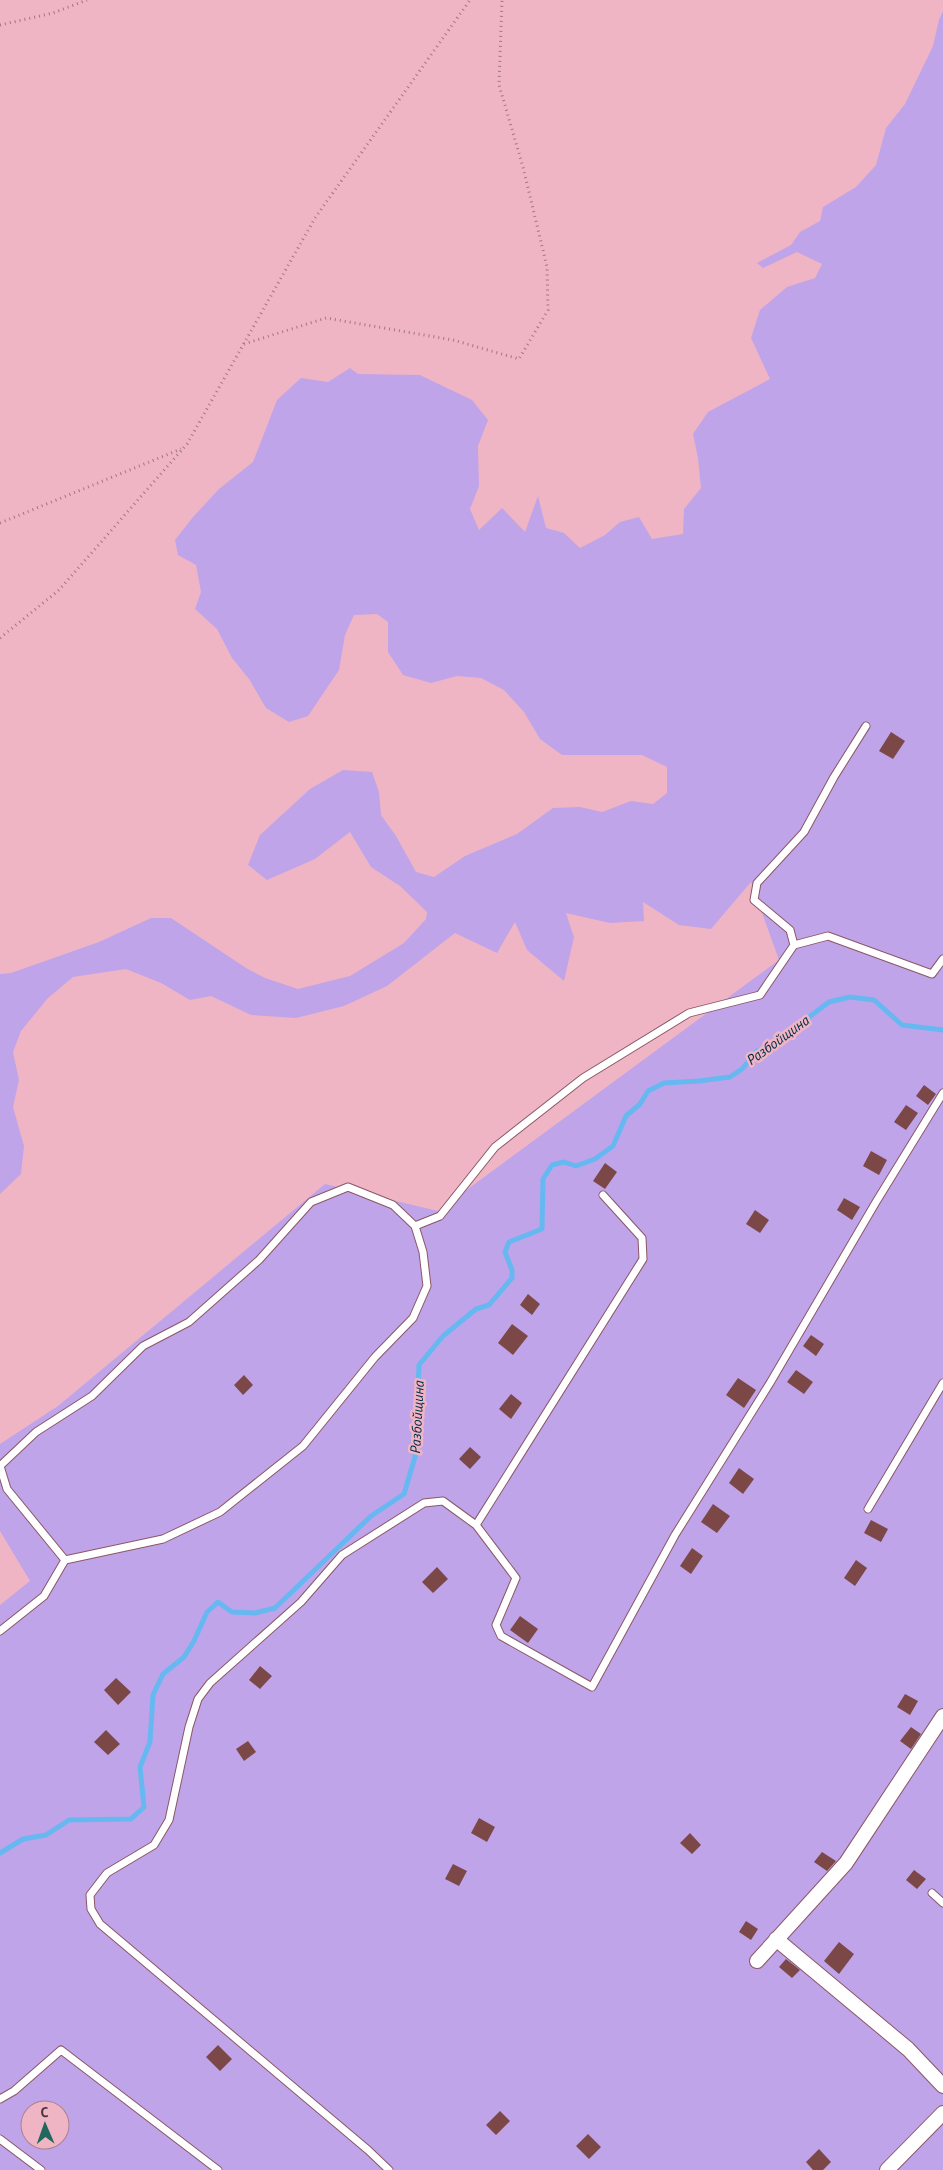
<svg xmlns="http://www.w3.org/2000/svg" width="943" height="2170" viewBox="0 0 943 2170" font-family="'PT Sans',sans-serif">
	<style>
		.green { fill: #bfa4e9; fill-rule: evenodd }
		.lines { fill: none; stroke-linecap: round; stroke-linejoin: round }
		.stream { stroke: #67b8f1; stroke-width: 5 }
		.building { fill: #7c4847 }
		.service-casing { stroke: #8b5765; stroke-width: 9 }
		.minor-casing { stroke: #8b5765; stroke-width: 16 }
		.path { stroke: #a17782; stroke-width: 3; stroke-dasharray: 1 4; stroke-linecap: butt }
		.service { stroke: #fff; stroke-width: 7 }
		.minor { stroke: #fff; stroke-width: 14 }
		.labels { text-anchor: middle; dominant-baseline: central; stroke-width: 5; stroke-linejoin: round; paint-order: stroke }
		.water-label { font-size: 14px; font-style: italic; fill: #002e4a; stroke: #f0b5c4 }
	</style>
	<rect width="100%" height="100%" fill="#f0b5c4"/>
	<path class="green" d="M943,11V2170H0V1605L30,1581L0,1531V1444L58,1406L325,1184L438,1211L779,960L751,882L711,929L679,925L643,902L644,921L610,923L566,913L574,937L564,981L527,950L515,922L497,953L455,933L387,986L344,1006L296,1018L251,1015L211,996L190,1000L161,983L126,969L73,977L48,998L21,1031L13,1052L19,1080L13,1107L24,1146L21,1174L0,1194V974L11,973L99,942L151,918H171L246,968L265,978L298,989L350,976L404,943L426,919L427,912L400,886L371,867L350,832L315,859L267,880L248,865L260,835L310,789L343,770L372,772L379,792L381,815L396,836L416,872L434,877L465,856L517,834L553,808L580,807L602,812L631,801L653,804L667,793V767L642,755H562L540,739L524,712L504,690L481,678L457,676L431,683L403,675L388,652V622L377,614L354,615L345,635L339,670L308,716L289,722L266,708L249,679L232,658L217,629L195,609L201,592L196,565L178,555L175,540L193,517L219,489L253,462L277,400L301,378L328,382L350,368L358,374L420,375L472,400L488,420L478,446L479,486L470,509L479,530L502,508L525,532L538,496L546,528L564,533L580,548L605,535L620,522L639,517L652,539L683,534L684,509L701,488L698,458L693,434L708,412L770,379L751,338L760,310L787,287L815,278L822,264L797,252L763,268L757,263L791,245L800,232L820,221L823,207L856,187L876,165L886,128L905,104L933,46L939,20ZM30,2110H60V2140H30Z"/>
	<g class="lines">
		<path class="stream" d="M0,1853L23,1839L46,1835L69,1820L131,1819L144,1807L140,1767L150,1742L153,1695L163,1674L184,1657L194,1641L207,1612L218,1602L232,1612L255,1613L275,1608L371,1516L404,1494L415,1457L419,1365L443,1336L476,1309L489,1305L512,1278V1270L505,1252L509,1242L542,1229L543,1179L552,1165L564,1162L576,1166L595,1159L613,1146L626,1116L640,1104L648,1091L664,1083L699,1081L730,1077L742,1069L757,1051L768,1048L829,1002L850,997L874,1000L902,1025L943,1030"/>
	</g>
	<path class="building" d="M891,732L905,741L893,759L879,751Z
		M924,1085L936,1094L928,1105L916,1096Z
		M906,1105L918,1113L906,1130L894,1122Z
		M871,1151L887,1160L879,1175L863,1166Z
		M605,1163L617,1172L605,1189L593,1181Z
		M844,1198L860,1207L852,1220L837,1210Z
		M755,1210L769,1220L760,1233L746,1224Z
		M528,1294L540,1304L532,1315L520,1305Z
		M512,1324L528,1336L513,1355L498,1343Z
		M811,1335L824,1344L816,1356L803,1346Z
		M796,1370L813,1382L804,1394L787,1382Z
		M244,1375L253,1385L243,1395L234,1385Z
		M738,1378L756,1390L744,1408L726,1395Z
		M511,1394L522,1403L511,1419L499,1409Z
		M470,1447L481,1457L470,1469L459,1459Z
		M739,1468L754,1479L743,1494L729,1483Z
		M713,1504L730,1516L717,1533L701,1522Z
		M871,1520L888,1529L881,1542L864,1533Z
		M692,1548L703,1556L691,1574L680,1566Z
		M856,1560L867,1568L855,1586L844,1578Z
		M437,1567L448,1579L433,1593L422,1582Z
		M520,1616L538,1629L528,1643L510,1630Z
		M260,1666L272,1676L260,1689L249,1680Z
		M116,1678L131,1692L118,1705L104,1690Z
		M905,1694L918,1701L910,1715L897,1707Z
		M911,1727L921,1734L911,1749L900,1741Z
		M106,1730L120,1744L108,1755L94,1742Z
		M248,1741L256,1752L244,1761L236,1749Z
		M479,1818L495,1827L487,1842L471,1833Z
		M690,1833L701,1845L692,1854L680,1843Z
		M822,1852L836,1861L827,1871L814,1862Z
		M453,1864L467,1871L459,1886L445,1879Z
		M914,1870L926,1879L917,1889L906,1880Z
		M746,1921L758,1929L751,1940L739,1932Z
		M839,1942L854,1954L839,1974L824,1961Z
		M786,1959L800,1970L792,1978L779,1967Z
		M218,2045L232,2059L220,2071L206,2057Z
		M500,2111L510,2121L496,2135L486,2125Z
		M588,2134L601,2147L589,2159L576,2146Z
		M819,2149L831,2162L823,2170H813L806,2162Z"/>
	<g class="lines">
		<g class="service-casing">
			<path id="service" d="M794,945L790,930L754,900L757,883L804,832L834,777L866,726
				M348,1187L393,1205L415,1226L423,1252L427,1286L413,1318L375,1357L303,1446L220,1512L163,1539L65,1560L7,1489L0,1466L36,1432L92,1396L143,1346L189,1322L259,1260L311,1202Z
				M415,1226L440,1216L495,1147L583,1078L689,1013L760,995L794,945L828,936L932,974L943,959
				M868,1509L943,1383
				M476,1525L643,1259L642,1238L603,1195
				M0,1631L44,1596L65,1560
				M932,1893L943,1903
				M0,2099L14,2091L61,2050L218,2170
				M0,2139L41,2170
				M389,2170L368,2150L100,1924L91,1909L90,1895L107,1873L154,1845L169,1820L189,1727L198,1699L210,1683L301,1602L342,1555L424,1503L443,1501L476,1525L516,1578L496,1625L501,1636L592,1687L675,1535L770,1383L876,1202L943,1093"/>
		</g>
		<g class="minor-casing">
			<path id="minor" d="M776,1939L908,2049L943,2086
				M757,1961L846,1863L943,1716
				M887,2170L943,2113"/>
		</g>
		<path class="path" d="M0,25L53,13L87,0
			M244,344L326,318L453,340L519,359L548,310L547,267L523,167L499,85L502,0
			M0,523L181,449
			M0,638L59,590L187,444L315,218L470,0"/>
		<use href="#service" class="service"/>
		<use href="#minor" class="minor"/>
	</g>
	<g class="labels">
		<g class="water-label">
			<text transform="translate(778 1040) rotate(-36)">Разбойщина</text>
			<text transform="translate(417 1417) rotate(-87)">Разбойщина</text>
		</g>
	</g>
	<g transform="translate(45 2125) rotate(358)"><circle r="24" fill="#f0b5c4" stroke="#ae818d"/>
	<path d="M0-4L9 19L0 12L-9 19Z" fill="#20685e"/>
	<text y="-8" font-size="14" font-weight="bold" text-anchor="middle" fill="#4b343a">С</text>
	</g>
</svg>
